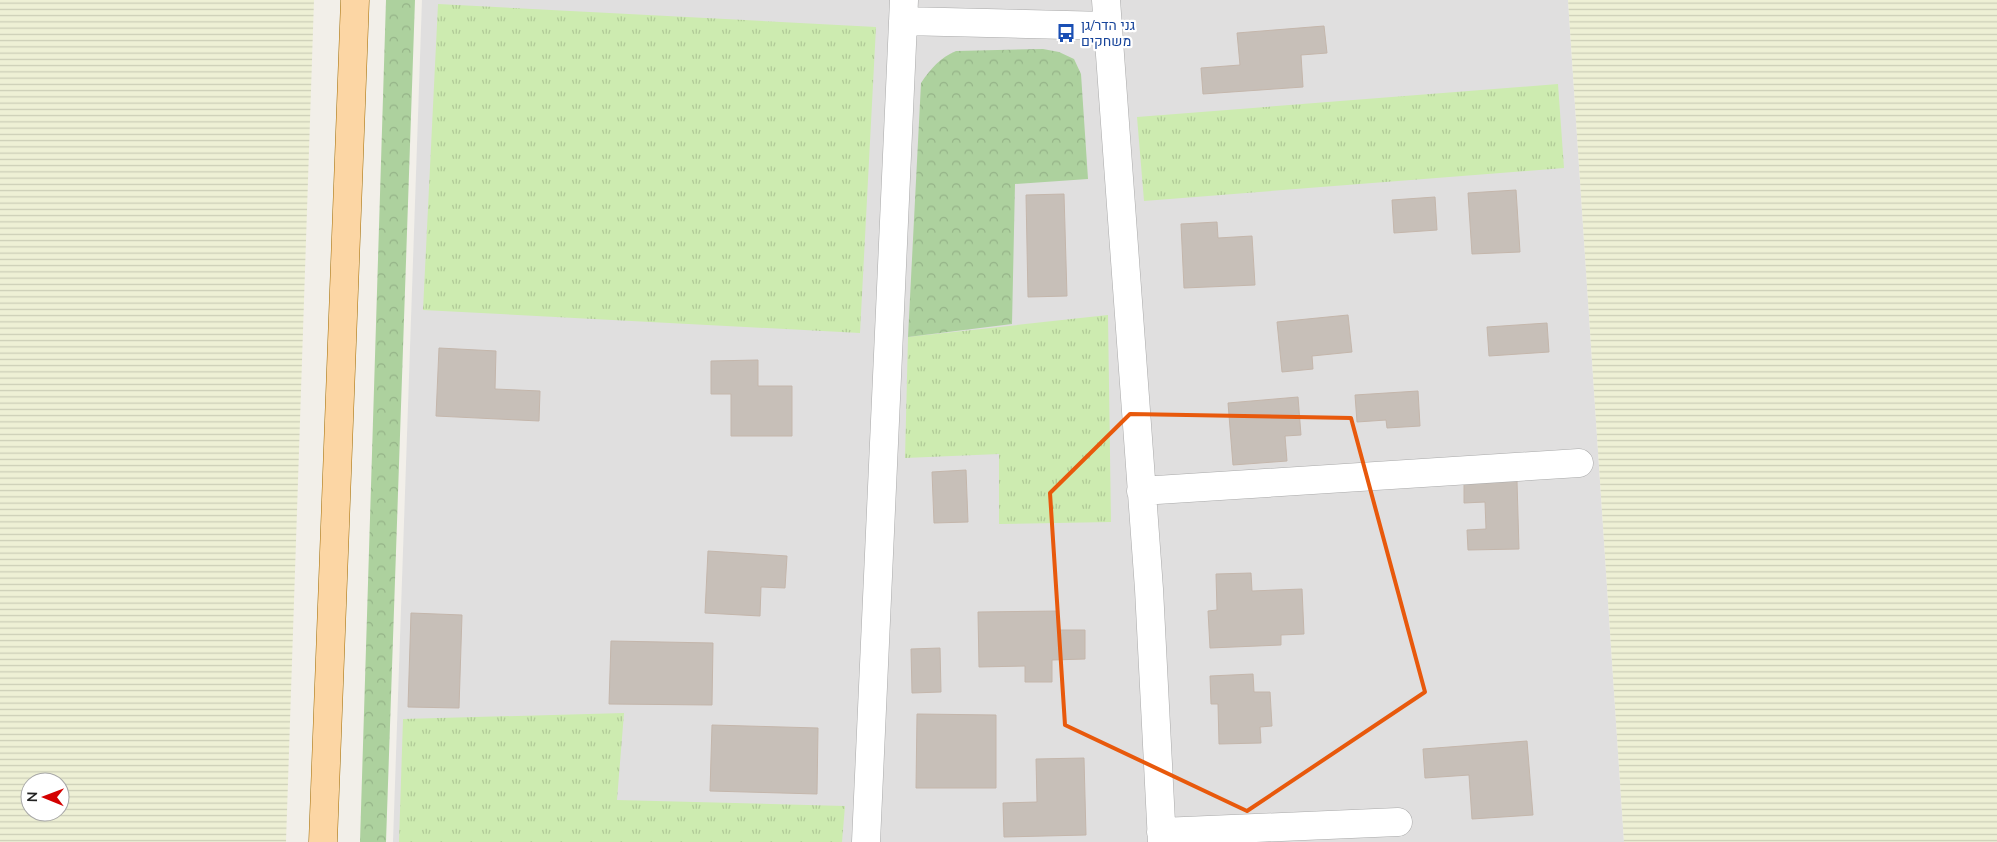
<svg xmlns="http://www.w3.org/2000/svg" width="1997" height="842" viewBox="0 0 1997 842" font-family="Mulish,Heebo,sans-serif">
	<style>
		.residential { fill: #e0dfdf }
		.farmland { fill: url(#farmland-rules); fill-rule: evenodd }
		.grass { fill: url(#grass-tufts) }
		.forest { fill: url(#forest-crowns) }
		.building { fill: #c7bfb8; stroke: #c4b6ab }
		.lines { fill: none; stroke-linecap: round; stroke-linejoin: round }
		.minor-casing { stroke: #a9a9a9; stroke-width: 29 }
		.major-casing { stroke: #a06b00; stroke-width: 29 }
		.minor { stroke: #fff; stroke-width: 28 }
		.major { stroke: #fcd6a4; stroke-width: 28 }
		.marked { fill: none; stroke: #e8590c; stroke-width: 4; stroke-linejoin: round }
		.labels { text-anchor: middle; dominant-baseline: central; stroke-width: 4.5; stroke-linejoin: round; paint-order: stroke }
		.transit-label { font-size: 14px; fill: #164399; stroke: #fff; text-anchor: start }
	</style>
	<defs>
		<pattern id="farmland-rules" width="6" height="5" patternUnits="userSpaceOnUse" patternTransform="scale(1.25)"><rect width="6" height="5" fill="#eef0d5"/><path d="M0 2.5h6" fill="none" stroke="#ccceb7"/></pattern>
		<pattern id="grass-tufts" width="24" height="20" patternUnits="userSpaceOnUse" patternTransform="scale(1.25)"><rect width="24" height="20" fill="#cdebb0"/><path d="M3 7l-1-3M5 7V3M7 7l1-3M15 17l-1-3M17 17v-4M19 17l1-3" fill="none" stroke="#b0c997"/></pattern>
		<pattern id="forest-crowns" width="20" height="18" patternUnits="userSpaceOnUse" patternTransform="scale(1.25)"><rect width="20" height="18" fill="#add19e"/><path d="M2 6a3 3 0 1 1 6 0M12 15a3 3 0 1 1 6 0" fill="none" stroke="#95b388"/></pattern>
	</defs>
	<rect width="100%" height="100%" fill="#f2efe9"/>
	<path class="residential" d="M422,0H1568L1624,842H393Z"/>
	<path class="farmland" d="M0,0H314L286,842H0ZM30,782H60V812H30Z
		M1568,0H1997V842H1624Z"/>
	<path class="grass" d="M438,4L876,27L860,333L423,310Z
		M1558,84L1564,168L1144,201L1137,117Z
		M1108,315L1111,522L999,524V454L905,458L908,337Z
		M624,713L617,800L845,806L842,842H399L403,719Z"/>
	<path class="forest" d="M386,0H415L386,842H360Z
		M1043,49L1059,52L1074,59L1081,74L1088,179L1015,184L1012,324L908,337L921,83C931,68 940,58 956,51Z"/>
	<path class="building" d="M1324,26L1327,53L1301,55L1303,87L1203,94L1201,68L1240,65L1237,33Z
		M1516,190L1520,252L1472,254L1468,193Z
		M1064,194L1067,296L1028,297L1026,195Z
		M1435,197L1437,230L1394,233L1392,200Z
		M1217,222L1218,238L1252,236L1255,285L1184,288L1181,224Z
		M1348,315L1352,352L1312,356L1313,369L1282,372L1277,322Z
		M1547,323L1549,352L1489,356L1487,327Z
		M439,348L496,351L495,389L540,391L539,421L436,416Z
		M758,360V386H792V436H731V394H711V361Z
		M1418,391L1420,426L1387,428L1386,420L1357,422L1355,395Z
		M1298,397L1301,435L1285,436L1287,461L1233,465L1228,403Z
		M966,470L968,522L934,523L932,472Z
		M1517,481L1519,549L1468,550L1467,530L1486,529L1485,502L1464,503V482Z
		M708,551L787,556L785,588L761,587L760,616L705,613Z
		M1251,573L1252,591L1302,589L1304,634L1281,635V645L1210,648L1208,611L1217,610L1216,574Z
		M1058,611V630H1085V659L1052,660V682H1025V666L979,667L978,612Z
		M411,613L462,615L459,708L408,707Z
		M611,641L713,643L712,705L609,704Z
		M940,648L941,692L912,693L911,649Z
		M1253,674L1254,692H1270L1272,726L1260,727L1261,743L1219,744L1218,704H1211L1210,676Z
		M917,714L996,715V788H916Z
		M712,725L818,728L817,794L710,791Z
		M1527,741L1533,815L1472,819L1469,775L1425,778L1423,749Z
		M1084,758L1086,835L1004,837L1003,803L1037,802L1036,759Z"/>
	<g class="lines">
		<g class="minor-casing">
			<path id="minor" d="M1106,0L1149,589L1162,842
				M903,21L1107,26
				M1141,491L1579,463
				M1161,832L1398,822
				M866,842L904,0"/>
		</g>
		<g class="major-casing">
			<path id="major" d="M323,842L355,0"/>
		</g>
		<use href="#minor" class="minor"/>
		<use href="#major" class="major"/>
	</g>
	<path class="marked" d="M1130,414L1351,418L1425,692L1247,811L1065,725L1050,493Z"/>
	<defs>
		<g id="bus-bare" transform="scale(1.5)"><path d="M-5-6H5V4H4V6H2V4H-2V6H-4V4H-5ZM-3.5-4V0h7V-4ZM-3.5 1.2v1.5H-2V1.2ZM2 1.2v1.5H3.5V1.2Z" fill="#1a4fb4" stroke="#fff" stroke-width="2.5" paint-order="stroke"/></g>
	</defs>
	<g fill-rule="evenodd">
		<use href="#bus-bare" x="1066" y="33"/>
	</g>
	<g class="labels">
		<g class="transit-label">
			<text x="1081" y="25">גני הדר/גן<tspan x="1081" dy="16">משחקים</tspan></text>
		</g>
	</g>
	<g transform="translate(45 797) rotate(271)"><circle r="24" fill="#ffffff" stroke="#a7a7a7"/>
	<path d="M0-4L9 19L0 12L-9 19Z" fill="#d40000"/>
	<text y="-8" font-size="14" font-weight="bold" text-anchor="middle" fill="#222222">N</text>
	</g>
</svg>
